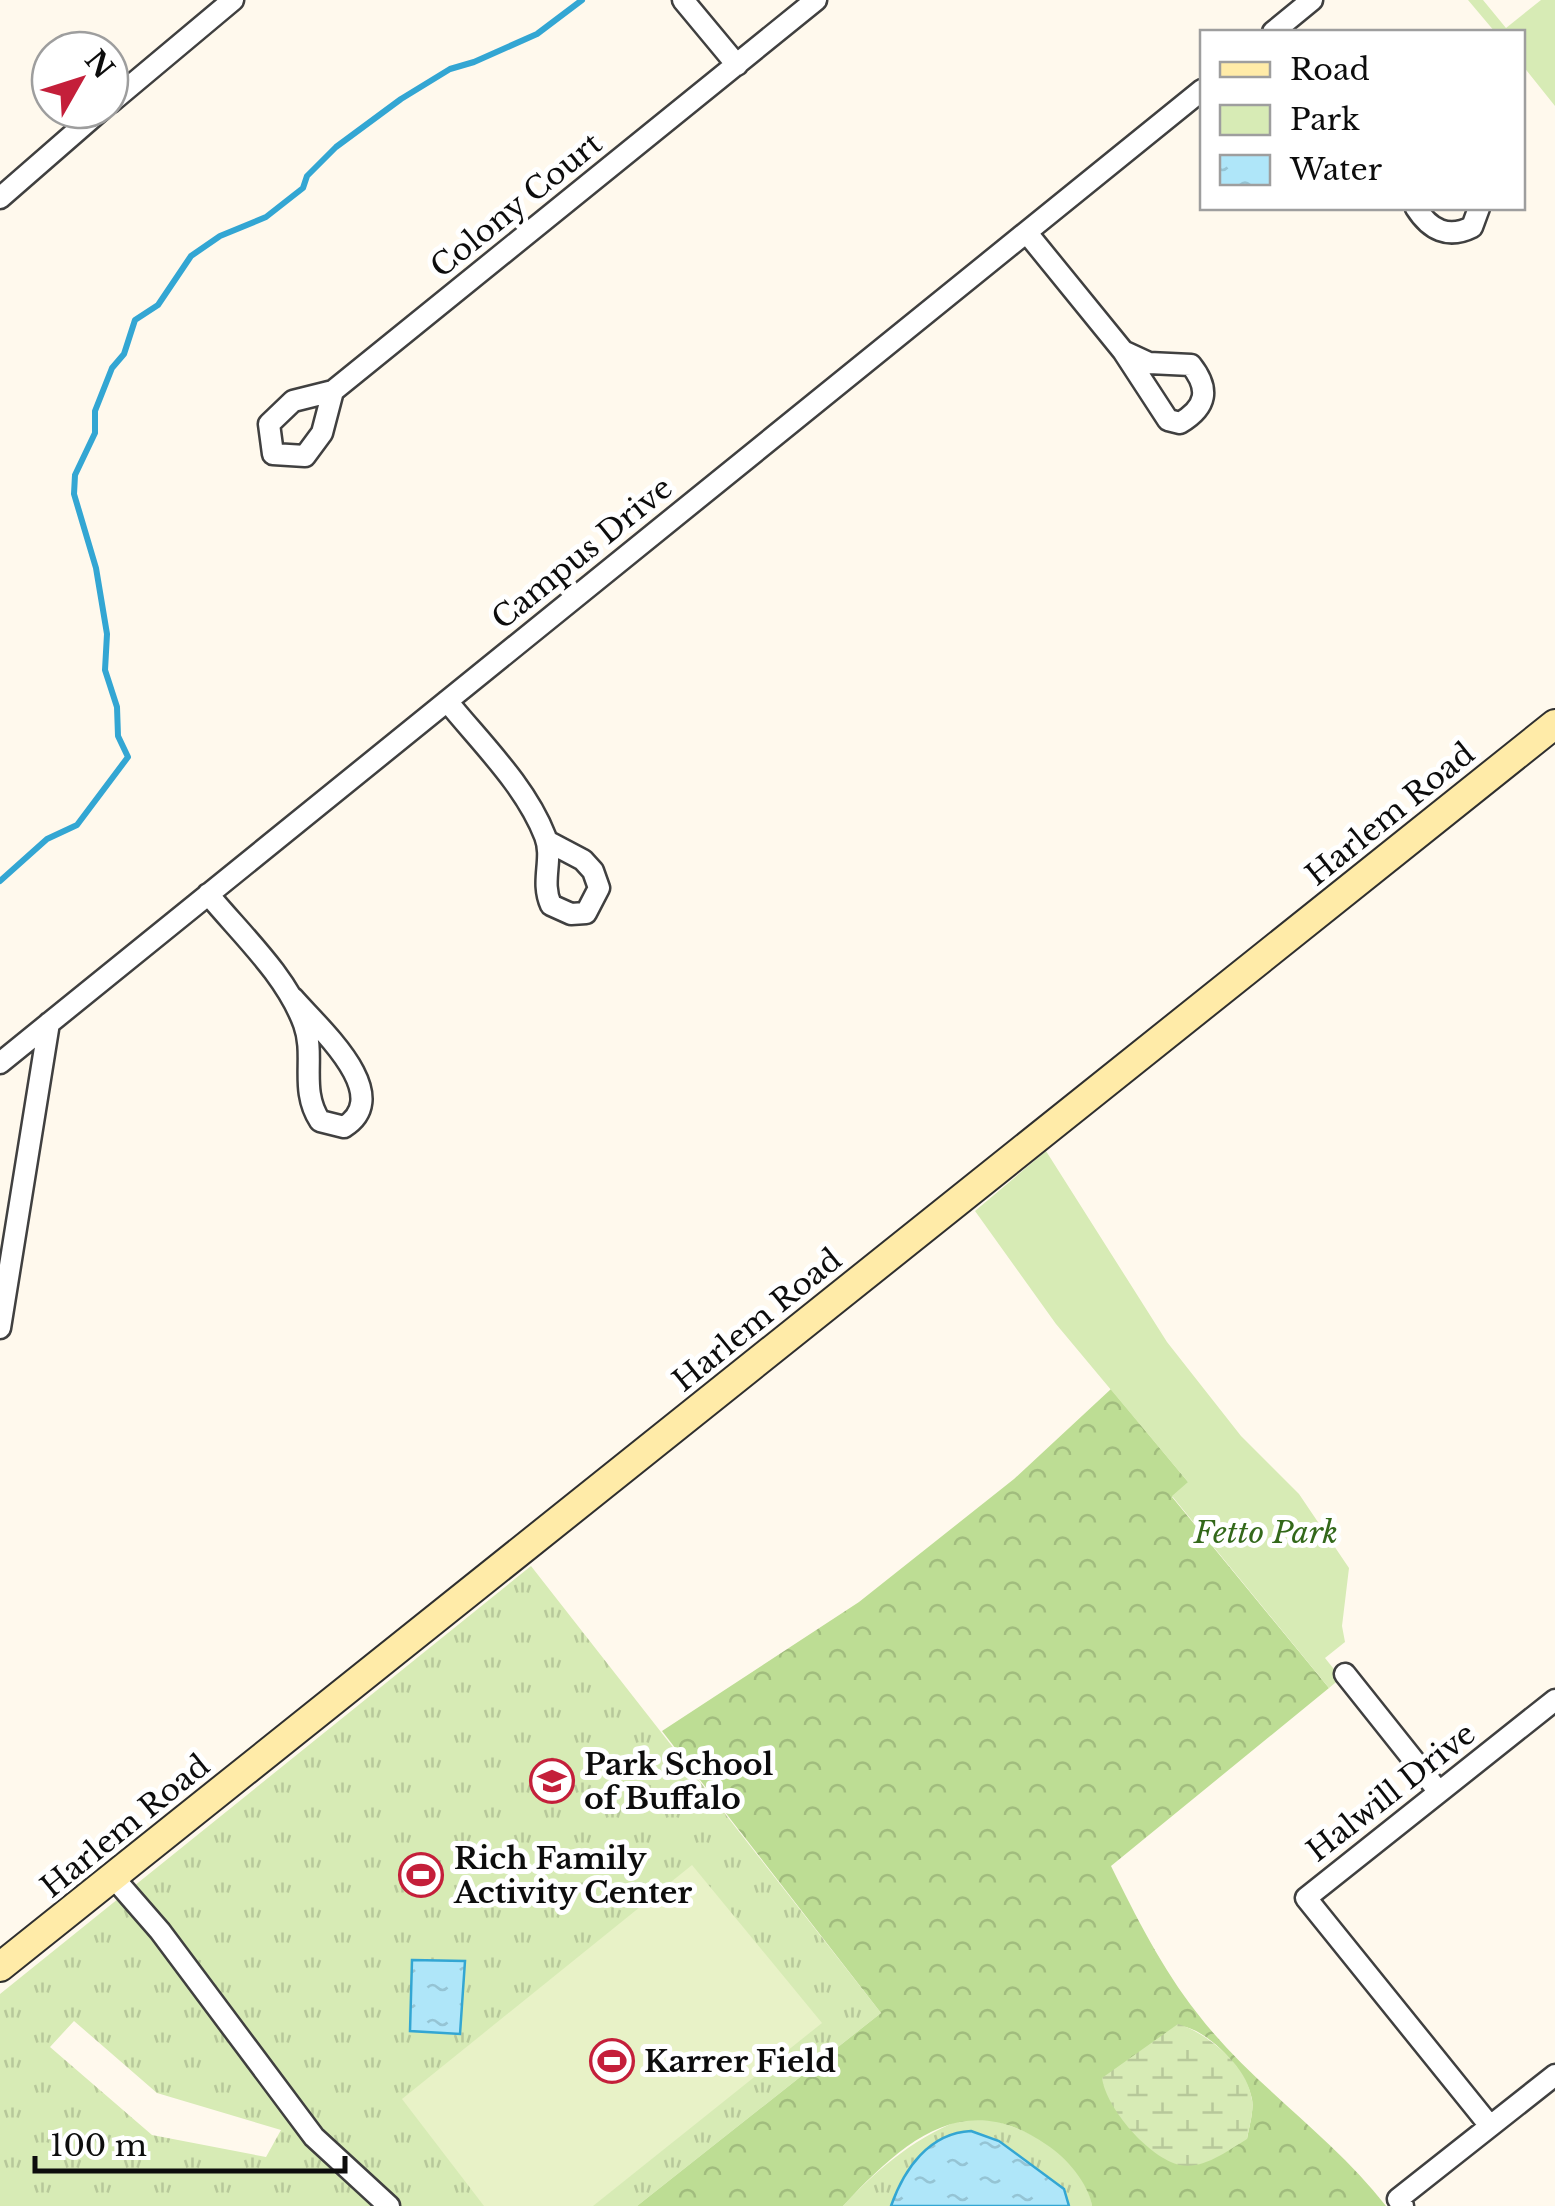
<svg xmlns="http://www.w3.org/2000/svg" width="1555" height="2206" viewBox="0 0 1555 2206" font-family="'Libre Baskerville',serif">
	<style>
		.grass { fill: url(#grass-tufts); fill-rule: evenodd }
		.forest { fill: url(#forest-crowns); fill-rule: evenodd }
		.wetland { fill: url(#wetland-marsh) }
		.park { fill: #d7ebb5 }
		.pitch { fill: #e8f2c7 }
		.water { fill: url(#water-ripples); stroke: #33a6d3; stroke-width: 2.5 }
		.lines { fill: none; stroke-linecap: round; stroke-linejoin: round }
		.stream { stroke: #33a6d3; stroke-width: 6 }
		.street-casing { stroke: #404040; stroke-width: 25 }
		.secondary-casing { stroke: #2f2f2f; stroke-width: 32 }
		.street { stroke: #fff; stroke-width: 20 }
		.secondary { stroke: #ffeba8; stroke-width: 28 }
		.labels { text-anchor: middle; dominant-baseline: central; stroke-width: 10; stroke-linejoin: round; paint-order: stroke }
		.street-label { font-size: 30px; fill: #0d0d0d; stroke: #fff }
		.park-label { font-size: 30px; font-style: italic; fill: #33681a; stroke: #fff }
		.poi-label { font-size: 30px; font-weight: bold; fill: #0d0d0d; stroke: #fff; text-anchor: start }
	</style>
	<defs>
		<pattern id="grass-tufts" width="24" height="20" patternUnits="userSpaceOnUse" patternTransform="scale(2.5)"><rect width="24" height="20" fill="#d7ebb5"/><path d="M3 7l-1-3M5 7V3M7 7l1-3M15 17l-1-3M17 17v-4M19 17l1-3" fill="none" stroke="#b7c89a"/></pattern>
		<pattern id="forest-crowns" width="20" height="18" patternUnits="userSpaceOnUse" patternTransform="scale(2.5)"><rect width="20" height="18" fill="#bddd94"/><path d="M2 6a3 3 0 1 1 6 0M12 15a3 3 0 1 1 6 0" fill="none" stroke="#a1bc7e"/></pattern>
		<pattern id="wetland-marsh" width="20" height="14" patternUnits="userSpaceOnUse" patternTransform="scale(2.5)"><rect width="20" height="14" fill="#d7ebb5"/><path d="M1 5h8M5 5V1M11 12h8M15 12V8" fill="none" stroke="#b7c89a"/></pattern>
		<pattern id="water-ripples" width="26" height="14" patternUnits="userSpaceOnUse" patternTransform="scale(2.5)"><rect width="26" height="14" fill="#afe6f9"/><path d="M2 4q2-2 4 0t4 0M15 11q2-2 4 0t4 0" fill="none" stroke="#95c4d4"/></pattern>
	</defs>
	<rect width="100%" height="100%" fill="#fff9ed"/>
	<path class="grass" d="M531,1566L881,2013L637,2206H0V1994ZM74,2021L157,2093L281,2130L266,2157L152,2135L50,2047Z
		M970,2116C1017,2122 1085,2152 1092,2206H843C880,2166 918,2135 970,2116Z"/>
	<path class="forest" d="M1111,1389L1189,1483L1172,1497L1329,1688L1111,1866C1135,1915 1163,1970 1197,2013C1252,2085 1331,2135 1386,2206H1092C1089,2184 1066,2157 1047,2145C963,2086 902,2143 843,2206H637L881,2013L662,1731L859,1602L1014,1479ZM1181,2026C1209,2030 1247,2071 1252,2099C1254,2111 1249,2127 1247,2139Z"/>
	<path class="wetland" d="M1178,2024C1207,2033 1248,2066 1252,2100C1254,2112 1249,2127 1247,2139C1229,2150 1203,2170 1180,2165C1149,2158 1106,2108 1102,2078Z"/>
	<path class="park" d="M1468,0H1483L1506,28L1541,0H1555V106L1523,66L1522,32H1495Z
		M1046,1151L1167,1342L1241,1436L1299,1494L1349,1568L1342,1626L1345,1642L1325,1658L1341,1678L1329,1688L1172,1496L1188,1482L1056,1324L975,1211Z"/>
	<path class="pitch" d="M692,1865L822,2023L593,2206H484L402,2099Z"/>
	<path class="water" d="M412,1960L465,1961L460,2034L410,2031Z
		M971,2131L999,2141L1064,2189L1069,2206H891C904,2169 929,2133 971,2131Z"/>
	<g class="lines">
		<path class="stream" d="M0,881L47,839L77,825L128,757L118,736L117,707L105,670L107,634L96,568L74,494L75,475L95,433V411L112,368L124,354L135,320L158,305L191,256L220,236L266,217L303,188L307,176L336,147L401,99L450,69L474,62L537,34L582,0"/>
		<g class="street-casing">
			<path id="street" d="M683,0L737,65
				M1273,32L1312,0
				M110,103L233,0
				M0,198L101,110
				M1416,208C1430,230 1448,239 1472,227L1479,208
				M1027,233L1123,351L1168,420L1180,423C1207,407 1210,389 1191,365L1149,363L1123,351
				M333,391L322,433L305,456L273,454L269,424L293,401L333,391L816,0
				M447,701C481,743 525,785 545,836C554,859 540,881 551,905L571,914L586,913L599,888L593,871L583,860L547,841
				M208,894C241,934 286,975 304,1024C316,1057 299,1089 320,1121L344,1127C396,1095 318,1027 293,998
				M0,1063L1202,90
				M0,1328L49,1023
				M1345,1674L1439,1792
				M113,1877L160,1931L314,2137L389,2206
				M1490,2126L1306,1898L1555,1700
				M1403,2206L1398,2199L1555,2075"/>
		</g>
		<g class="secondary-casing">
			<path id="secondary" d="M0,1967L1555,724"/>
		</g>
		<use href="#street" class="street"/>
		<use href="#secondary" class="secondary"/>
	</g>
	<defs>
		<g id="school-ring" transform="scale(2.25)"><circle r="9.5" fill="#fff" stroke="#c41f3a" stroke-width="1.5"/><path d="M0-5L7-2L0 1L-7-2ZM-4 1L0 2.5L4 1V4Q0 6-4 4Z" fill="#c41f3a"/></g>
		<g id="stadium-ring" transform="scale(2.25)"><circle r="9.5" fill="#fff" stroke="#c41f3a" stroke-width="1.5"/><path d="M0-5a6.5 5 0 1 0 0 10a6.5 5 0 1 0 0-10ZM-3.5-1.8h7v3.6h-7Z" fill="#c41f3a"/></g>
	</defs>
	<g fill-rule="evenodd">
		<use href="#school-ring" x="552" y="1781"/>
		<use href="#stadium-ring" x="421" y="1875"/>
		<use href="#stadium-ring" x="612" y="2061"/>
	</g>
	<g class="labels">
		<g class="street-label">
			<text transform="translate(516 205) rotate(-39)">Colony Court</text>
			<text transform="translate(582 553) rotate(-39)">Campus Drive</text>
			<text transform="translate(1390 814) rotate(-39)">Harlem Road</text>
			<text transform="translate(757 1320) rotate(-39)">Harlem Road</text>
			<text transform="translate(1391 1792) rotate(-38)">Halwill Drive</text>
			<text transform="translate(125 1826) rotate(-39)">Harlem Road</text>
		</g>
		<g class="park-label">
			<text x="1266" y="1532">Fetto Park</text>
		</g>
		<g class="poi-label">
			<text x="584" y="1764">Park School<tspan x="584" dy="34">of Buffalo</tspan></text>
			<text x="454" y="1858">Rich Family<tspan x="454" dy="34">Activity Center</tspan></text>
			<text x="644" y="2061">Karrer Field</text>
		</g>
	</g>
	<rect x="1200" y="30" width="325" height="180" fill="#ffffff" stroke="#9e9e9e" stroke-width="2.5"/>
	<rect x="1220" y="62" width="50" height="15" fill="#ffeba8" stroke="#9e9e9e" stroke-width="2.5"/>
	<text x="1290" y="80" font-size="30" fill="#0d0d0d">Road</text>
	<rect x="1220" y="105" width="50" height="30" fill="#d7ebb5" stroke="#9e9e9e" stroke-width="2.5"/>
	<text x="1290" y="130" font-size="30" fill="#0d0d0d">Park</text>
	<rect x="1220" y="155" width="50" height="30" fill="url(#water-ripples)" stroke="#9e9e9e" stroke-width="2.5"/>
	<text x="1290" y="180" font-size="30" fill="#0d0d0d">Water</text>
	<g transform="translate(80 80) rotate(51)"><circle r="48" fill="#ffffff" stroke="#9e9e9e" stroke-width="2.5"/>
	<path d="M0-8L18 38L0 25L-18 38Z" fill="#c41f3a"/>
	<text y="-15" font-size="28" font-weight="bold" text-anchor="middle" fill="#0d0d0d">N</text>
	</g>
	<path d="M35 2156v15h310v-15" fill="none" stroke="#0d0d0d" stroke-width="5"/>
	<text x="50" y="2156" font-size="30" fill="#0d0d0d" stroke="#ffffff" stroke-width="8" paint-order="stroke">100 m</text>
</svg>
